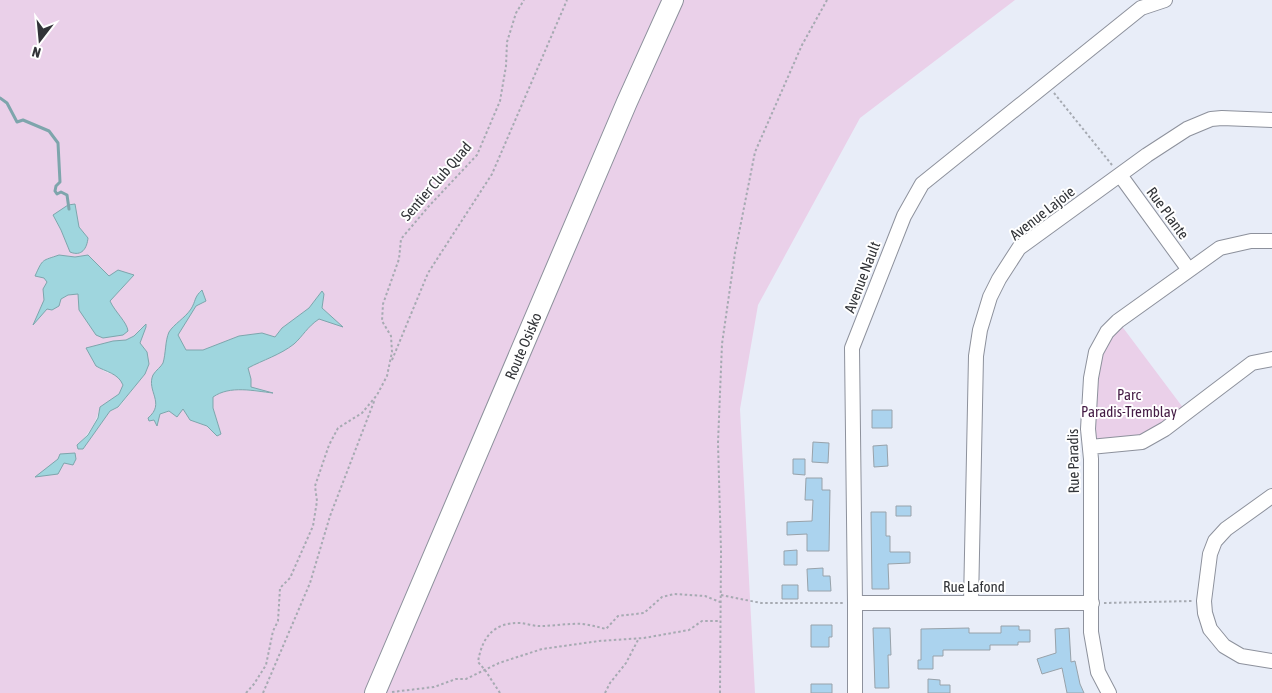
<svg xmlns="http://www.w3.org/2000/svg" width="1272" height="693" viewBox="0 0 1272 693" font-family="'Asap Condensed',sans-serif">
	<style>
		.green { fill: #ead0e9; fill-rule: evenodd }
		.water { fill: #9fd6de; stroke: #7ea5ac }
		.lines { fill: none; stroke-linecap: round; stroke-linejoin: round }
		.stream { stroke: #7ea5ac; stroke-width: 3 }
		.building { fill: #abd3ee; stroke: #98a2aa }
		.minor-casing { stroke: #8d919c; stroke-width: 16 }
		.highway-casing { stroke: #8d919c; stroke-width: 22 }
		.path { stroke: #a6aab2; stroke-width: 2; stroke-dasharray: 2.5 2.5; stroke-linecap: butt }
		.minor { stroke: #fff; stroke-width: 14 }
		.highway { stroke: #fff; stroke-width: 20 }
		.labels { text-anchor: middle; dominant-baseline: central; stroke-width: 4; stroke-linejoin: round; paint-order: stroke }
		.street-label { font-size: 15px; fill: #323438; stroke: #fff }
		.park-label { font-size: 15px; fill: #441b44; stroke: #fff }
	</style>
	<rect width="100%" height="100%" fill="#e8edf8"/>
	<path class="green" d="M0,0H1015L860,118L758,305L740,409L755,693H0ZM75,204L79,227L88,238L82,252L76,254L70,252L61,230L53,216ZM59,255L75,257L88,255L109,276L134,275L110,301L115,312L123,321L78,294L68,295L61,299L47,309L35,323L44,300L48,282L44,278L35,275C43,258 42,261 59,255ZM201,290L206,301L196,305L178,335L186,350H203L239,336L262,333L275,337L282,328L309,308L322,291L324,294L322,308L341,325L319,318C307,327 303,336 294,344C280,355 263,360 248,368L251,379V387L270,393C251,391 229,385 213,397V408L221,433L217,436L207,426L190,420L183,408L160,414L157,425L154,420L149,421L148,418C166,403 147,391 153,375C156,370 161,368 163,363C166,353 165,342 169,332C174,324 185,318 190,310C196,302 194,297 201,290ZM146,327L140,343L147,352L149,364L145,374L119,407L110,411L83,449L77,445C89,434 96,423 100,407L119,394L123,385C117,372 113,376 104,371C97,366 91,356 87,348L113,341L126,340L134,336L141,328Z
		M1118,321L1187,413L1165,429L1090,447L1091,378Z"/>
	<path class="water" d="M75,204L79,227L88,238C87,248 82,257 70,252L61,230L53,215L68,205Z
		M59,255L75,257L88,255L109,276L118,270L134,275L110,301C115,312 127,322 128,331L123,335L103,338L96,335L79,310L78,294L68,295L61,299L59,306L52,310L47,309L33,325L44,300L43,289L47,282L44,278L35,276C43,258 42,261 59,255Z
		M202,290L206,301L196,306L178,335L186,350H203L239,336L262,333L275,337L282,328L309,308L322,291L324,294L322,308L343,327L319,319C307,327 303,336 294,344C280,355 263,360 248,368L251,379V387L273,393C254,391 230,385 213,397V408L221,434L217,436L207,426L190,420L183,409L177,417L169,411L160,414L157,426L154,420L149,421L148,418C166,403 146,391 153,375C156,370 161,367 163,363C166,353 165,341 169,332C174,324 185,318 191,309C196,301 194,297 202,290Z
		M146,324V327L140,343L147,352L149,364L145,374L118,407L110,411L83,449H78L77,445L88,435L98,418L100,407L119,394L123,385C118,373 106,372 96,366L86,348L113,341L126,340L134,336Z
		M75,453L76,459L73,465L64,463L58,474L35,477L58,459L60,454Z"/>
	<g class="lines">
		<path class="stream" d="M0,98L7,103L17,122L23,120L49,131L58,143L60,182L56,186L55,191L57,194L61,192L67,195L69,209"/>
	</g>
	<path class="building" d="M872,410H892V428H872Z
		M813,442L829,443L828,463L812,462Z
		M887,445L888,466L874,467L873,446Z
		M793,459H805V475L793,474Z
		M806,478H822V490H830L829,551H807V534L787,535V522L812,521L813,500H805Z
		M896,506H911V516H896Z
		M871,512H886V536H890V552H910V563L888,564L889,589H872Z
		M797,550V565H784V551Z
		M823,568V576H830L831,591H808L807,569Z
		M782,585H798V599H782Z
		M811,625H832V637H829V647H811Z
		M1001,626H1019V630H1030V642H1018V645H990V650H943V656H933V669H918V660H921V629L969,628V633H1001Z
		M873,628H890L891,655H888L889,688H875Z
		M1069,628L1071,662L1075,661L1080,684L1084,693H1067L1062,668L1042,674L1037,659L1056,653L1055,629Z
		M928,679L940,680V685H950V693H928Z
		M811,684H832V693H811Z"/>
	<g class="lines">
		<g class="minor-casing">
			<path id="minor" d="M1120,175L1189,270
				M1090,447L1142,442L1165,429L1252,363L1272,359
				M1272,496L1226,529L1215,541L1210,554L1204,601L1205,613L1210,629L1224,646L1241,656L1272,661
				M855,603H1092
				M971,603L976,356L980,330L990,297L999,279L1019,248L1147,155L1187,129L1211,119L1222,118L1272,120
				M855,693V603L852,348L904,216L922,184L1141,8L1165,0
				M1109,693L1098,672L1091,632V459L1088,429L1091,378L1096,352L1107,332L1118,321L1220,248L1251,241H1272"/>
		</g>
		<g class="highway-casing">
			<path id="highway" d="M375,693L627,102L673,0"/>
		</g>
		<path class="path" d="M1054,93L1112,165
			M392,360L428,273L492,174L567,0
			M721,595L761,603H845
			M1104,603L1192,601
			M392,692L434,687L456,679H466L499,663L542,649L599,641L644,638L689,630L702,621H720
			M246,693L254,684L266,665L273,631L278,621L280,588L290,578L313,526L317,501L315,486L329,445L338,428L362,413L377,395L387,376L392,352L391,336L382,321L383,304L399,259L401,239L429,206L477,155L500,101L506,66L507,42L516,13L524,0
			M263,693L310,583L330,516L375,399
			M500,693L485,670L478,662C482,637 494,622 521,623C527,624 534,626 540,626C554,626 569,623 583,624C591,625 598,627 606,629L618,616L644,613L662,597L674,594L705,596L720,602
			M605,693L610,683L626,663L639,638
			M720,693L721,551L718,443L722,344L735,253L755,152L802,45L827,0"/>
		<use href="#minor" class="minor"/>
		<use href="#highway" class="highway"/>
	</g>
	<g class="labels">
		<g class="street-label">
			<text transform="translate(436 181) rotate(-49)">Sentier Club Quad</text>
			<text transform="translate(1042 213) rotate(-38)">Avenue Lajoie</text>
			<text transform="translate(1168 213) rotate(54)">Rue Plante</text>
			<text transform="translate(862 277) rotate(-69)">Avenue Nault</text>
			<text transform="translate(523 346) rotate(-67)">Route Osisko</text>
			<text transform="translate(1073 461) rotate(-91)">Rue Paradis</text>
			<text x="974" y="586">Rue Lafond</text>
		</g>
		<g class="park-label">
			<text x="1129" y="394">Parc<tspan x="1129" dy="17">Paradis-Tremblay</tspan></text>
		</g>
	</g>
	<g transform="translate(40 40) rotate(196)" stroke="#ffffff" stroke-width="4" paint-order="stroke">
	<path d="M0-4L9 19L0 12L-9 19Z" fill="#323438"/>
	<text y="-8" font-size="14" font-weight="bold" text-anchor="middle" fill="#323438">N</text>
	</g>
</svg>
